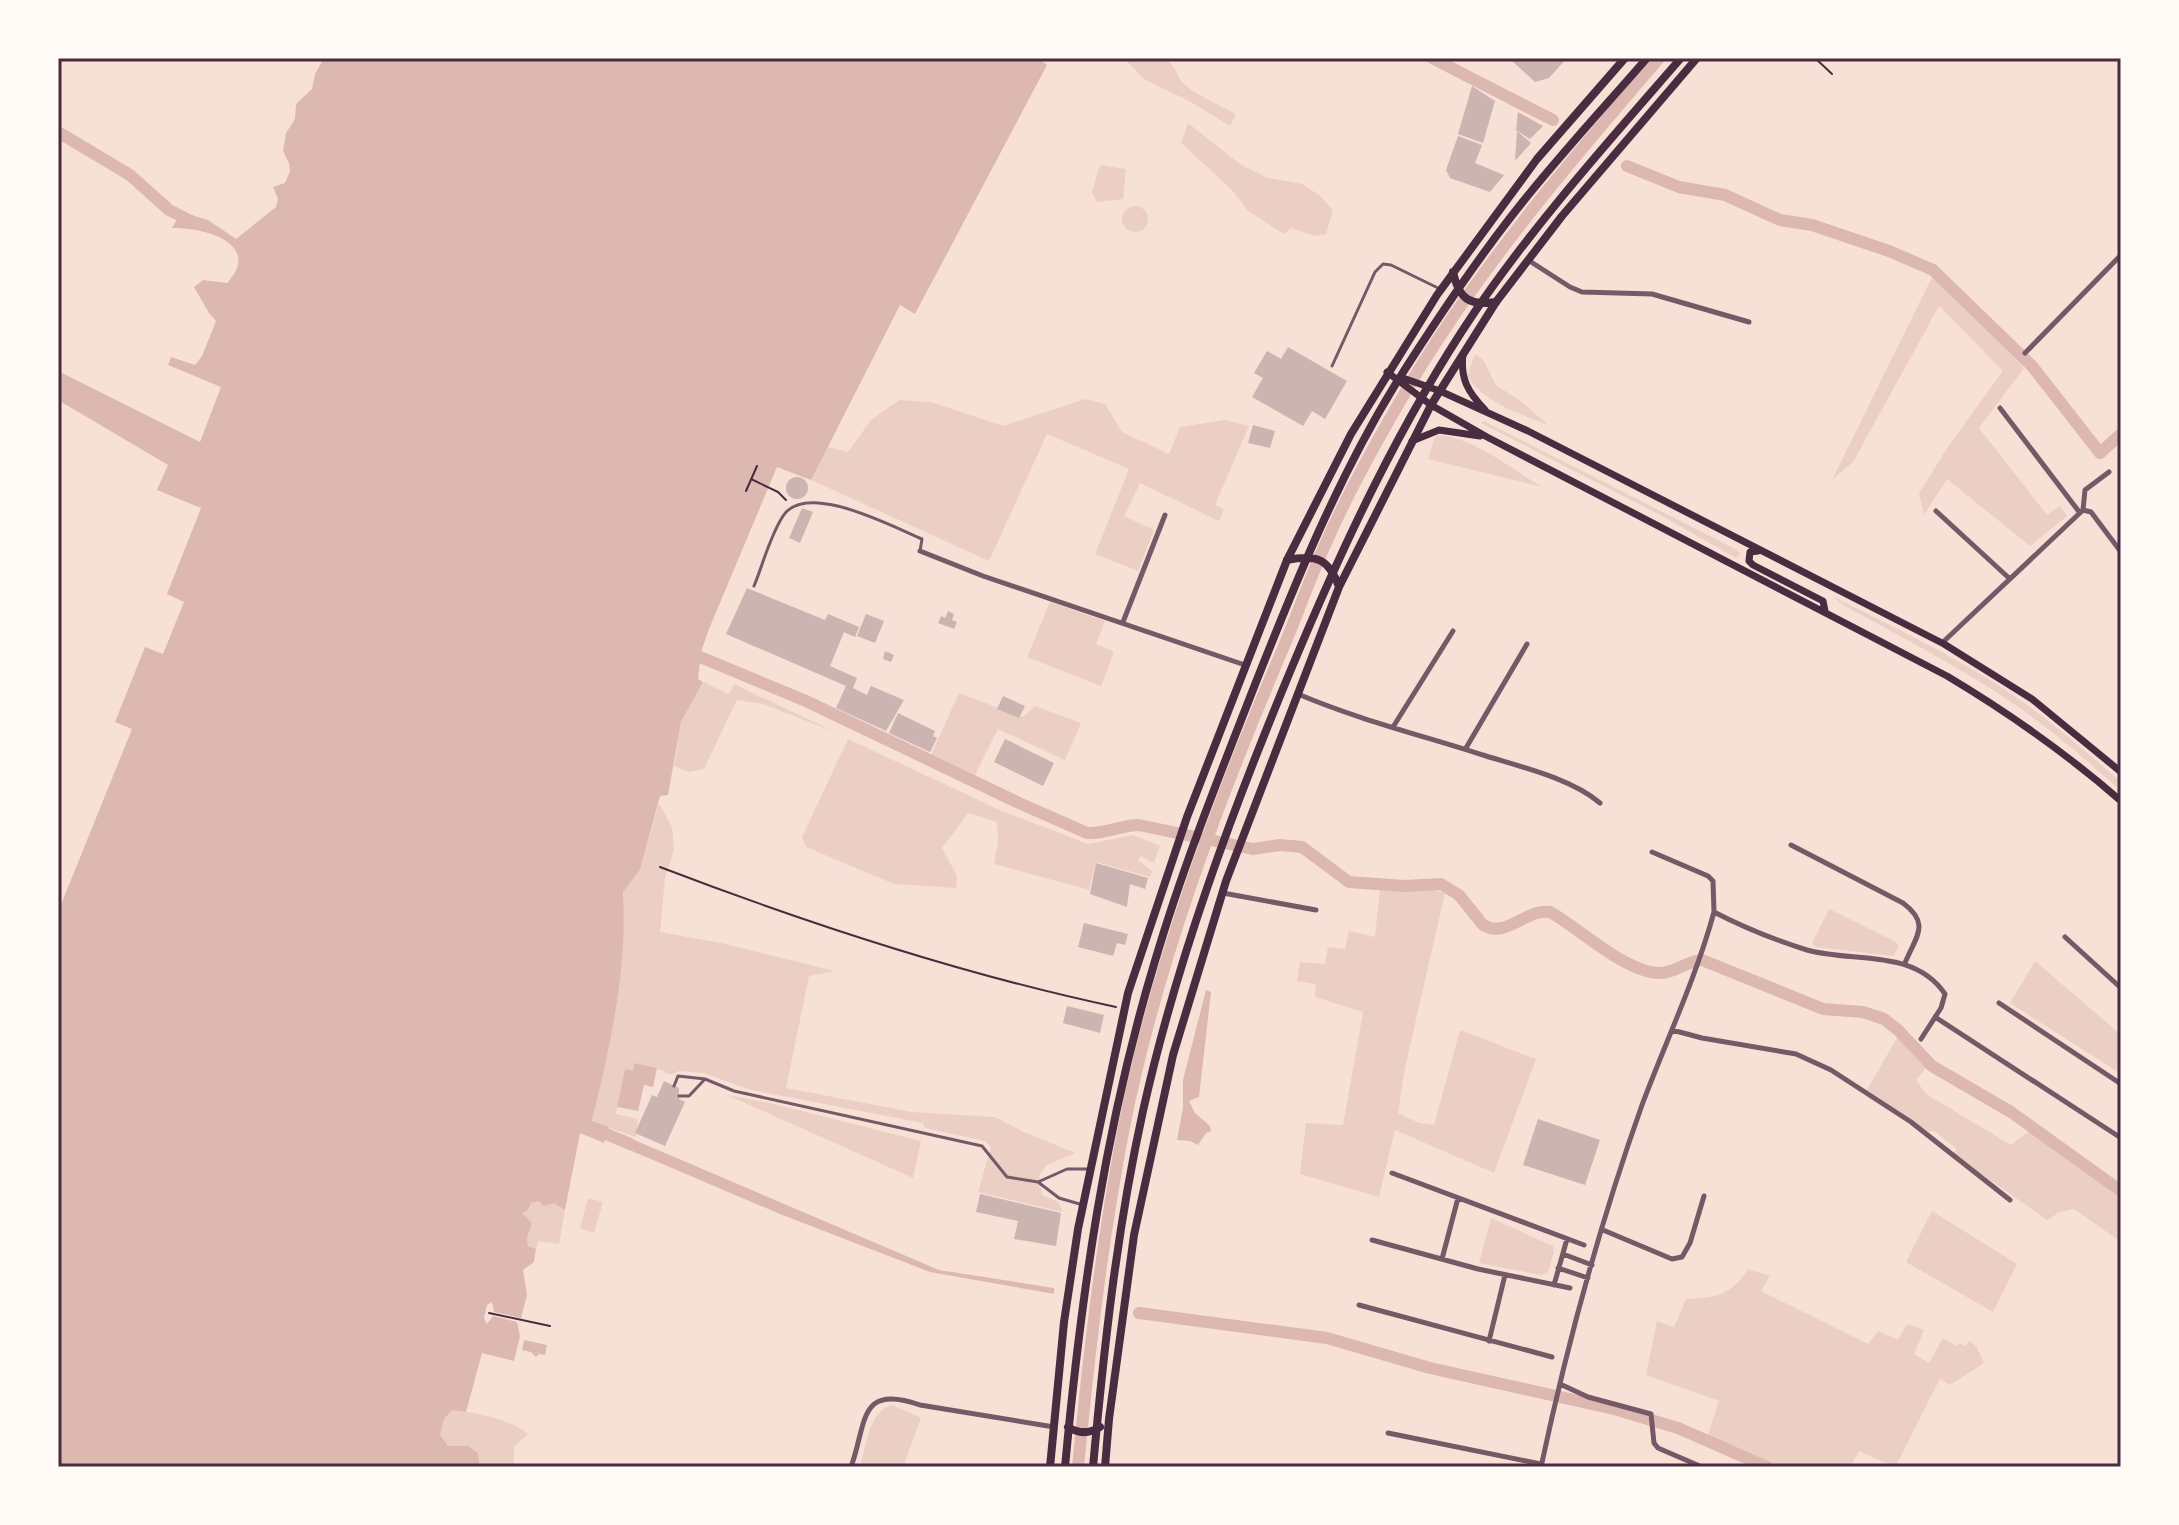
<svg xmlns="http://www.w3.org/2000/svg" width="2179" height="1525" viewBox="0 0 2179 1525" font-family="Commissioner,sans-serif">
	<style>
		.green { fill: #ebcfc5 }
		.water { fill: #dcb8b0 }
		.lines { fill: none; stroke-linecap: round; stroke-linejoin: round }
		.canal { stroke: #dcb8b0; stroke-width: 12 }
		.building { fill: #ccb4b1 }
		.path { stroke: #4a2c40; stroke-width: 2 }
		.service { stroke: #755966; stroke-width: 3 }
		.minor { stroke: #755966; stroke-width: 5 }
		.secondary { stroke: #4a2c40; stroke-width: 7 }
		.primary { stroke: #4a2c40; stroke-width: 8 }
		.neatline { fill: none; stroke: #4a2c40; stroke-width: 3 }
	</style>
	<rect width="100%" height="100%" fill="#f7e1d7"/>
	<path class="green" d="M1124,58H1165C1174,65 1175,70 1180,79C1188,92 1222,106 1236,114L1230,126L1191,102L1144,79Z
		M1188,123L1241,165L1268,178L1303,184L1320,196L1333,210L1326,234L1315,236L1291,228L1284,234L1248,211L1232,190L1181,143Z
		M1100,165L1126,169L1123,199L1097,202L1092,192Z
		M1122 219a13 13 0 1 1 26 0a13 13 0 1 1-26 0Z
		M1933,275L1945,283L2024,368L1979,428L2047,515L2060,506L2067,516L2030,546L1947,479L1924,515L1919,493L1949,445L2003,371L1939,306L1853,462L1832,480Z
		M1475,354L1483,359L1496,385L1522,402L1548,425C1517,413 1488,404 1467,377Z
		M1085,399L1105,404L1122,432L1169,454L1180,427L1225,420L1249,426L1215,505L1224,509L1219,521L1140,483L1124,516L1154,530L1138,571L1095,554L1129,469L1047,434L989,561L811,480L828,447L848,452L871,420L899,400L931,402L1003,426Z
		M1484,421L1737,550L1740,554L1736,558L1664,517L1481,423Z
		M1438,435C1471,436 1514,470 1542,487L1428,459L1434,439Z
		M1832,596C1897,629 1966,661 2026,704C2059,728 2090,755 2121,782V791C2089,762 2056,734 2021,709C1966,670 1904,639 1845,606Z
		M1050,602L1105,621L1096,644L1114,652L1101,686L1027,657Z
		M703,682L729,694L734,684L837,733L763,704L737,700L704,769L688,772L674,766L681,722Z
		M959,693L1023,717L1035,706L1081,723L1065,760L998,729L975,775L931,755Z
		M848,739L1002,811L1088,844L1133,835L1160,846L1154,863L1141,856L1138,860L1152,871L1150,877L1096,862L1089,890L994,864L998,842L997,822L968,813L942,848L957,876L956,888L894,884L806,847L802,837Z
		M659,803L672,827L674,850L665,878L660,932L721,943L835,971L809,976L786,1088L912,1112L995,1117L1024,1132L1075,1153L1047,1165L1039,1175L1042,1195L1058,1202L1063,1212L978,1192L991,1147L985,1141L925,1128L923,1123L747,1089L704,1073L679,1071L670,1075L657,1068L634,1063L633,1070L625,1069L616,1114L638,1119L636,1137L592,1122C609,1047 628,969 623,892L640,870Z
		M1380,890H1434L1445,893L1405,1068L1398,1113L1419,1123L1434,1125L1460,1030L1536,1059L1494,1173L1395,1130L1379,1197L1300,1174L1306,1123L1343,1125L1363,1012L1315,997L1316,984L1297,981L1300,962L1325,964L1328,947L1345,949L1349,931L1375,937Z
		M1829,909L1896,942L1899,946L1893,956L1815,947L1812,943Z
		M2035,961L2121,1035V1074L2010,1003Z
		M1898,1036L1926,1068L1916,1080L1926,1094L2011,1145L2029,1131L2121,1198V1242L2074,1209L2060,1212L2047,1220L1953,1154L1957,1149L1934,1131H1927L1867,1090Z
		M727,1095L770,1103L921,1141L913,1178Z
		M588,1198L603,1202L594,1233L580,1228Z
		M540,1201L554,1202L565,1210L559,1244L538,1241L536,1249L528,1247L527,1237L531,1223L521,1213L528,1210L531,1203Z
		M1932,1211L2017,1264L1993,1312L1906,1262Z
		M1491,1218L1553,1246L1554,1252L1548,1272L1541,1275L1479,1263Z
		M1748,1269L1770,1276L1761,1291L1868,1344L1878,1331L1898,1340L1907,1324L1924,1330L1914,1354L1929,1363L1943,1338L1957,1346L1959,1343L1966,1346L1969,1341L1976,1346L1984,1363L1950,1385L1940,1379L1895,1467L1859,1451L1850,1467H1777L1707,1437L1719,1401L1646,1375L1657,1321L1674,1327L1686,1299C1715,1298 1732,1295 1748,1269Z
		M892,1405L921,1418L903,1467H860C866,1446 869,1411 892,1405Z
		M452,1410C476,1413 509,1418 528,1434L514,1447V1467H480L478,1453L468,1446H448L439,1436L444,1419Z"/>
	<path class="water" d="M324,58H1037L1047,65L915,314L900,305L811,480L777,467L709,629L701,652L698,679L703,682L681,722L668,795L660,796L640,870L623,892C628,969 610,1047 592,1121L609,1127L604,1143L580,1133L565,1210L554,1203L544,1206L539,1201L531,1203L528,1210L522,1213L532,1223L527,1237L528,1246L536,1249L534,1262L523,1270L527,1295L521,1318L494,1312L492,1302L487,1305L484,1318L487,1324L493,1316L517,1322L520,1336L514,1361L482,1353L466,1412L452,1410L444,1419L440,1435L448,1446H468L478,1453L480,1467H58V912L132,729L115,722L145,647L163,654L184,602L167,594L201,508L157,490L168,465L58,400V371L200,442L221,387L168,365L171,357L195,365L202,356L216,321L209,313L194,287L203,280L227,283C264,243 202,227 172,228L181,212L208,220L236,239L276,207L278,199L273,187L285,183L290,171L289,163L283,151L286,133L295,119L296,104L312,89L315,74Z
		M1206,990L1211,992L1199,1097L1189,1101L1195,1113L1210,1126L1211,1131L1206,1133L1198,1145L1190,1141L1177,1140L1183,1108V1080Z
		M634,1063L657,1068L653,1087L644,1085L638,1111L617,1107L625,1069L633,1070Z
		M618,1133L939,1270L1054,1288V1294L930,1272L780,1214L613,1143Z
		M524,1340L547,1345L545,1355L539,1354L536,1357L531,1352L522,1350Z"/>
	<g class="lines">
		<path class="canal" d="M1432,58L1553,120
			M58,132L130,175L169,210L191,221
			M1627,166L1679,187L1725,195L1780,220L1812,225L1889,251L1933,270L2032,366L2100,453L2121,434
			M688,652L806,701L1019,803L1087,833C1105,834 1121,825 1139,825L1253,849L1280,845L1302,847L1349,882L1405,886L1441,884L1459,895L1483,925C1507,939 1526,908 1550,912C1579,928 1626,973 1660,973C1675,973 1687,961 1702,960L1823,1009L1863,1012L1884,1019L1898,1030L1932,1066L2011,1112L2121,1191
			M592,1128L630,1144
			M1139,1313L1327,1338L1430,1368L1614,1409L1678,1428L1767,1467
			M1078,1467C1089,1353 1102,1240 1124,1127C1157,962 1218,801 1284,646C1298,613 1310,578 1325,545C1352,483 1386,424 1421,366C1490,255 1574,157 1659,58"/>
	</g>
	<path class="building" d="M1509,58H1567L1549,78L1535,82Z
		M1472,86L1495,101L1483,143L1458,134Z
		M1518,112L1543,126L1530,139L1516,130Z
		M1517,131L1531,143L1515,161Z
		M1458,136L1482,145L1475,163L1504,175L1490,192L1450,178L1446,170Z
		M1288,347L1347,381L1325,419L1312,411L1303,426L1252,397L1263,378L1254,373L1267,351L1281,359Z
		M1253,425L1275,431L1270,448L1248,443Z
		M786 488a11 11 0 1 1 22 0a11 11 0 1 1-22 0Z
		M802,508L813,512L800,543L789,538Z
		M747,588L825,620L828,614L859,627L855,637L844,632L830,666L857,678L853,688L867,695L871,686L904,700L886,731L836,708L846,686L726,634Z
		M948,611L954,614L952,620L957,622L954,629L938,623L941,616L945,618Z
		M866,614L884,621L875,643L857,636Z
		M885,651L894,655L891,662L883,659Z
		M1003,696L1025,706L1019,718L997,709Z
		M898,713L935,731L933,736L937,738L930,752L889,733Z
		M1005,739L1054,763L1043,786L994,762Z
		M1096,863L1148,878L1145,889L1130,884L1127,907L1090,894Z
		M1084,923L1128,934L1125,945L1117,943L1113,956L1078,947Z
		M1067,1006L1104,1015L1100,1033L1063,1023Z
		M664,1081L679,1088V1099L685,1102L665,1146L635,1133L652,1095L657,1097Z
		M1538,1119L1600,1140L1585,1185L1523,1165Z
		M980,1194L1061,1213L1056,1246L1014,1239L1018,1221L976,1212Z"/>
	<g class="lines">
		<path class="path" d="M1815,58L1832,74
			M751,479L778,492L786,500
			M746,491L757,466
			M660,867C809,924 960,974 1116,1007
			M489,1313L550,1326"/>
		<path class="service" d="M1332,366L1375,272L1383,264L1391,265L1438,288
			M754,586C763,564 770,536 783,516C806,480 893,527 922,539L920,551
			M705,1079L734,1091L982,1146L1007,1177L1038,1182L1059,1198L1083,1205
			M674,1086L678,1076L705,1079L689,1096H679
			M1038,1182L1067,1169H1087"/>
		<path class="minor" d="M1528,260L1570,287L1582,292L1652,294L1749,322
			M2025,353L2121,255
			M2000,408L2080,513
			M2083,510L2085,490L2109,472
			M1936,511L2010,579
			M920,551L983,576L1245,665
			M1123,622L1165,515
			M1942,643L2083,510L2091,512L2121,552
			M1298,694C1359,720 1424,736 1486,756C1522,767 1572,779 1600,803
			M1393,727L1453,631
			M1466,748L1527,644
			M1791,845L1903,903C1931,924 1916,936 1905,963
			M1223,893L1316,910
			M1714,912C1741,926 1778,941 1807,950C1853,963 1914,948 1945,994L1941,1008L1921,1039
			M2065,937L2121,988
			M1999,1003L2121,1084
			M1935,1017L2121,1138
			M1672,1030L1702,1038L1796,1054L1831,1070L1911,1122L2010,1200
			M1392,1173L1584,1245
			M1603,1230L1672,1259L1682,1257L1690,1243L1704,1196
			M1372,1240L1478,1269L1570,1288
			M1563,1254L1592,1265
			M1442,1259L1458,1198
			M1558,1268L1588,1278
			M1554,1285L1567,1239
			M1359,1305L1552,1357
			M1489,1341L1505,1275
			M1560,1384L1588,1397L1651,1414L1654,1443L1658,1448L1702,1467
			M1388,1433L1541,1464
			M851,1467C867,1423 858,1383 920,1405L1054,1427
			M1541,1467C1567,1345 1600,1223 1642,1105C1666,1041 1696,978 1714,912L1713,881L1708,876L1652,852"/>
		<path class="secondary" d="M1463,354C1460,379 1468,392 1485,410
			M1387,372L1431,405L1487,437L1947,676C2009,713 2066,753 2121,801
			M1400,377L1440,391L1528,431L1944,644L2032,699L2121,772
			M1412,441L1439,430L1480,436
			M1758,551L1750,552L1749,561L1753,565L1823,601L1825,611"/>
		<path class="primary" d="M1453,272C1459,299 1469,306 1496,302
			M1287,560C1317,554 1329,559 1339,587
			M1068,1427C1079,1434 1089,1434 1100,1427
			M1050,1467L1064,1322L1078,1229L1128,993L1187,817L1287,560L1351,434L1437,295L1537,159L1625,58
			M1065,1467C1081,1295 1105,1126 1155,961C1183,866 1220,774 1256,682C1296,581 1338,478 1395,385C1431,328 1469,271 1510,218C1553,162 1601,111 1647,58
			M1093,1467C1104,1347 1117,1229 1143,1111C1177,959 1232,811 1292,667C1343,545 1400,423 1474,313C1536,222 1609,141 1681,58
			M1105,1467L1109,1419L1134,1235L1173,1055L1226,881L1339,587L1431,405L1496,302L1562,216L1697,58"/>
	</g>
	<rect width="2179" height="1525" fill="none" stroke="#fffaf5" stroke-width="120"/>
	<rect x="60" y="60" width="2059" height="1405" class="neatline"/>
</svg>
